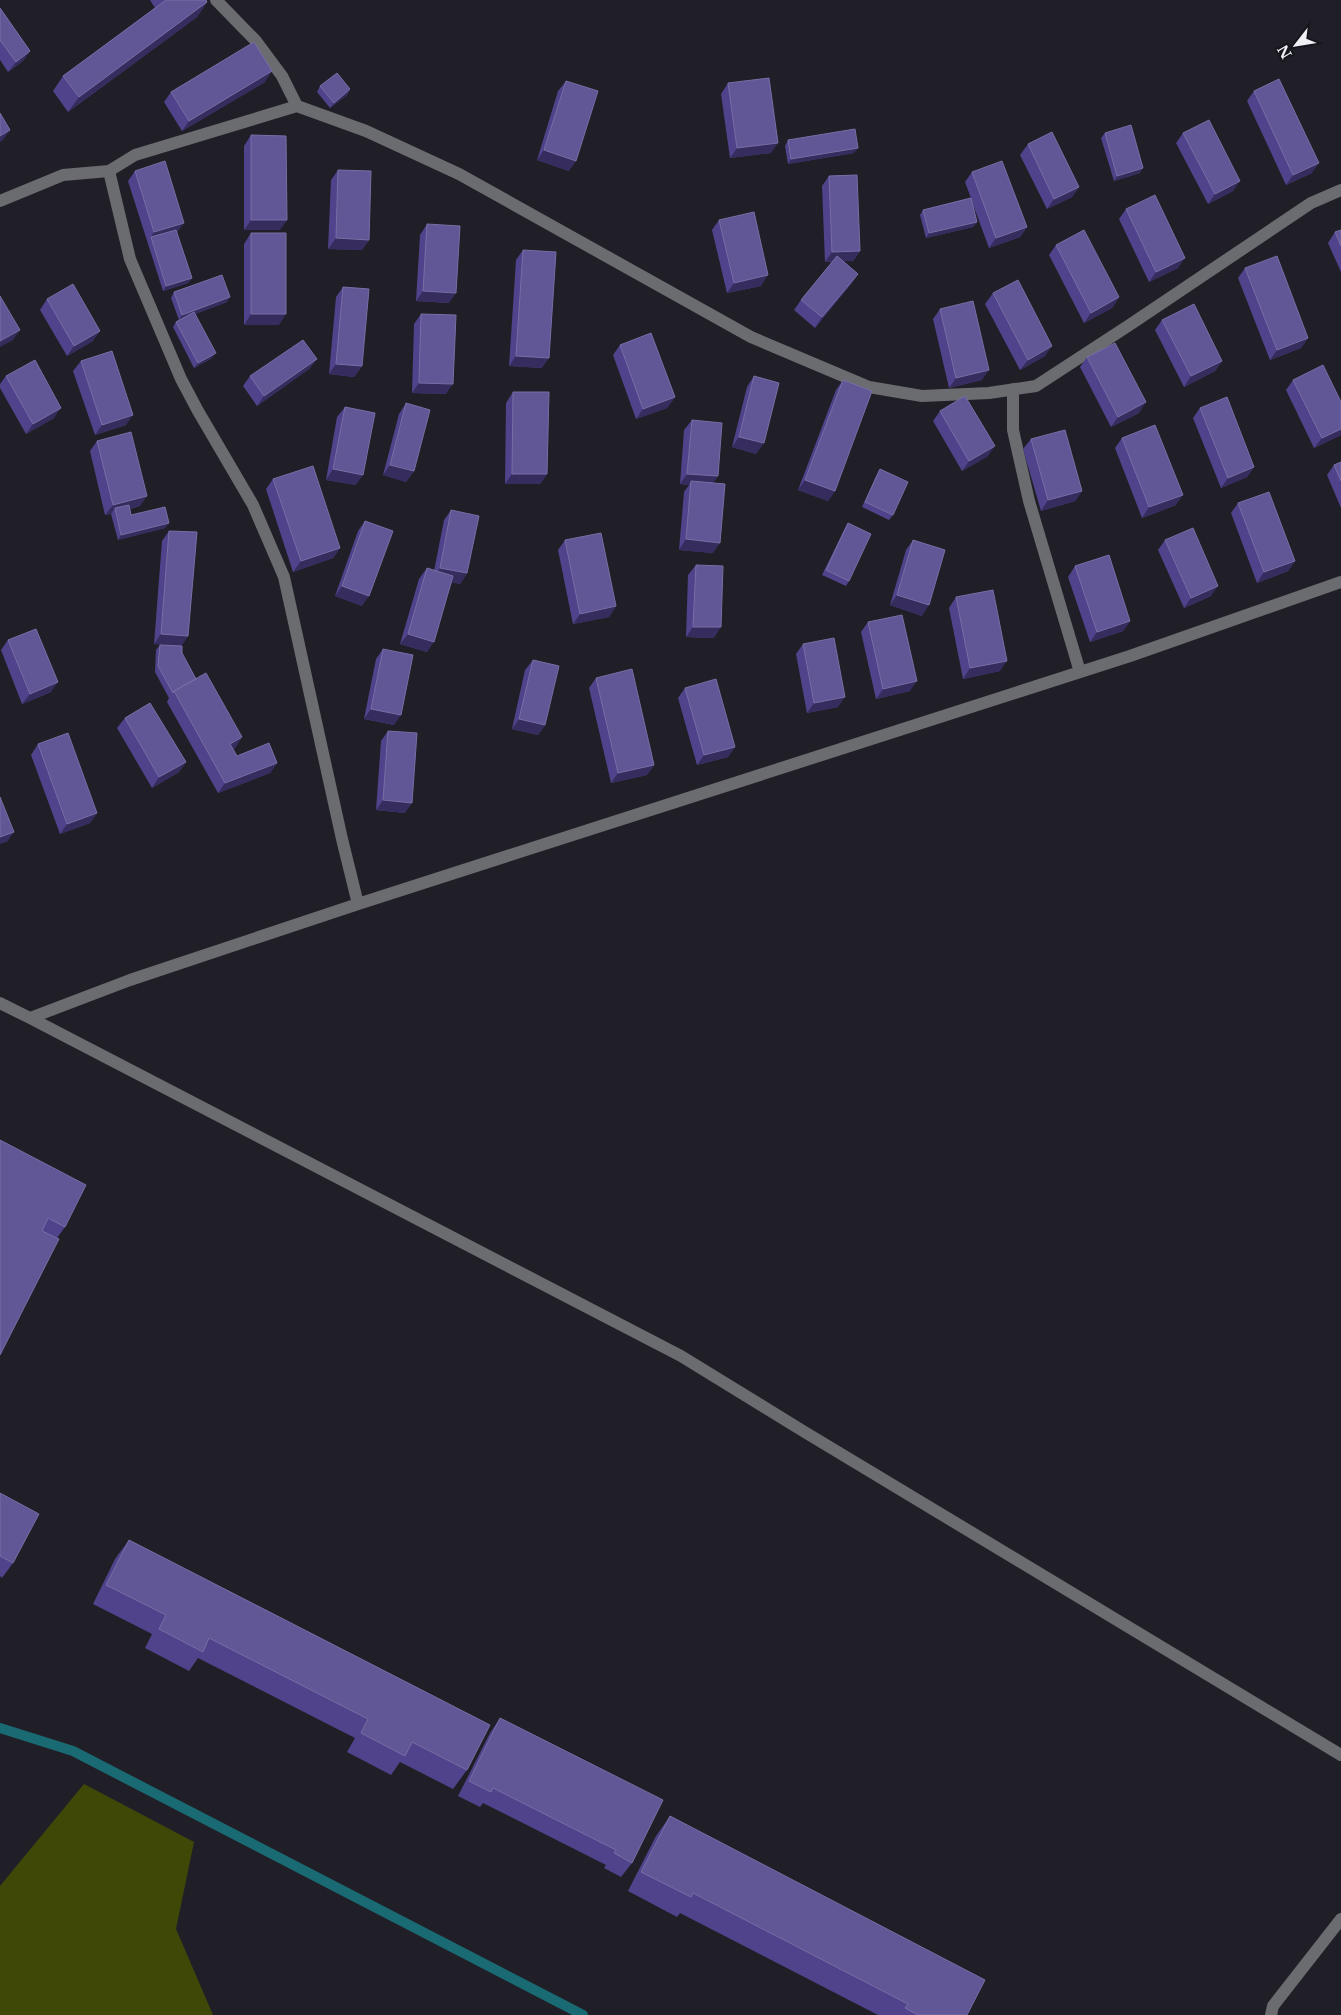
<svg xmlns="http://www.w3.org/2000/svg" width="1341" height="2015" viewBox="0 0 1341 2015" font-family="'Libre Baskerville',serif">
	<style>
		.green { fill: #404808 }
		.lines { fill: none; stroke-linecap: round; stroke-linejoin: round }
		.stream { stroke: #1a6a74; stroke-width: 10 }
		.lane { stroke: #6a6c70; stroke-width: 12 }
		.street { stroke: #6a6c70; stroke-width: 12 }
		.wall { fill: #50438b }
		.shaded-wall { fill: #362d5e }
		.building { fill: #615696; stroke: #786ea5 }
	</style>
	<rect width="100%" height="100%" fill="#201f27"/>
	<path class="green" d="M84,1784L194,1842L176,1929L213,2015H0V1886Z"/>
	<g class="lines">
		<path class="stream" d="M0,1728L73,1751L583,2015"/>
		<path class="lane" d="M1271,2015L1273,2006L1341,1919"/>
		<path class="street" d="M216,0L256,41L282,76L297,106
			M0,201L63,175L109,171
			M1013,389V430L1029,501L1080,672
			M358,904L342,839L284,577L253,505L198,411L181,379L130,259L109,171L135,155L297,106L366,131L459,174L751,337L869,387L922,396L989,393L1036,386L1131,324L1311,203L1341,190
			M0,1003L30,1018L130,980L358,904L1130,656L1341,582
			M30,1018L681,1356L803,1431L1341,1755"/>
	</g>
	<path class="wall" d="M150,0H206L207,2L197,17L68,112L53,91L63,76L155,8Z
		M0,8L30,51L23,61L8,72L0,60Z
		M566,81L569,171L537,160L558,91Z
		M265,82L182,131L164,102L171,92Z
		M728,83L771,153L730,158L721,94Z
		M320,86L350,89L347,95L330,108L317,92Z
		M1254,91L1312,173L1286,185L1247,101Z
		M1105,133L1140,173L1114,181L1101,138Z
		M1183,133L1233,191L1208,204L1176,143Z
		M251,135L280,230H244V146Z
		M788,140L854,153L788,164L785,146Z
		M1028,144L1079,187L1072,197L1047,209L1020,155Z
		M338,170L369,240L362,250L328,249L331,180Z
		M135,171L177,233L192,278L188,283L163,291L128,181Z
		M972,172L1027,227L1020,237L989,248L971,199L977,222L973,227L926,238L920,215L923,210L971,198L965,182Z
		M829,176L860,251L853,261H843L858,274L851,284L815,328L794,310L801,300L832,262H825L822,186Z
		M1126,209L1178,268L1149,282L1119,219Z
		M719,220L761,286L727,293L712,230Z
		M427,224L449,303L416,301L420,235Z
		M1341,230V272L1328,243L1335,232Z
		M251,233L279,325H244V244Z
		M1056,245L1119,297L1112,308L1084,323L1049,255Z
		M523,250L542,368L509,366L516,260Z
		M1245,268L1308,338L1301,348L1270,360L1238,278Z
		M343,287L362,366L354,377L329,374L336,297Z
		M174,292L227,302L195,314L212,358L194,368L173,327L176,322L179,320L171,298Z
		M993,293L1045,356L1020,370L985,304Z
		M47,299L93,341L67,356L40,310Z
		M940,309L982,380L949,388L933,319Z
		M421,314L446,394L412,393L414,324Z
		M1162,320L1222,361L1215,371L1184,387L1155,330Z
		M620,345L675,397L667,408L636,419L613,355Z
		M1087,357L1139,413L1111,427L1080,367Z
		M317,359L309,369L257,406L243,386L250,376Z
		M81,361L126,425L95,435L73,371Z
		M6,376L54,418L26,434L0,388V384Z
		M754,376L756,454L732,447L747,387Z
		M843,380L835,491L828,501L798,490L836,390Z
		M1293,380L1341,402V435L1314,448L1286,390Z
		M513,392L547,474L540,484H505L506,403Z
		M406,403L414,471L406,482L383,475L399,414Z
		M345,407L356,485L326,480L337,417Z
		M1200,408L1254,467L1247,477L1221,488L1193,418Z
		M940,411L988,456L962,471L933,421Z
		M692,420L718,476L713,483V553L679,550L684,492L689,485L680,484L684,430Z
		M1122,438L1176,505L1142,518L1115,448Z
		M1031,439L1082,491L1075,501L1041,511L1023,449Z
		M97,441L140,506L130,509L131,515L165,528L118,540L111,514L105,515L90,451Z
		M1341,462V508L1327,475L1334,465Z
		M880,469L893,515L889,520L862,507L877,474Z
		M273,479L340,548L333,558L293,572L266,489Z
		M1238,503L1295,561L1288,571L1257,583L1231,513Z
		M451,510L467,573L460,584L452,582L427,652L400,644L419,579L427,568L434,571L444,520Z
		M365,521L362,606L335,596L358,531Z
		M848,523L849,581L846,586L822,575L845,528Z
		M169,531L188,636L181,646L154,644L162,541Z
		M565,540L616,606L609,617L573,624L558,550Z
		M913,540L922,616L890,605L906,550Z
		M1165,540L1211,596L1184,608L1158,550Z
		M696,565L714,638L686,637L688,575Z
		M1075,566L1130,621L1123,631L1090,642L1068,577Z
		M956,597L1000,671L963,679L949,608Z
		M868,622L910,691L876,699L861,632Z
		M8,640L51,692L22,704L1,650Z
		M803,644L838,707L807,713L796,654Z
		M160,645L182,653L196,679L242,737L235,748L233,749L237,756L277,763L270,773L218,793L167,702L169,698L155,672L156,650Z
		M383,649L394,725L364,719L376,659Z
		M533,660L545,725L538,735L512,729L525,670Z
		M596,678L654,765L647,775L611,783L589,688Z
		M685,688L735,747L728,757L697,765L678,698Z
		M125,718L186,762L179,772L152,788L117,728Z
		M388,731L405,813L376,810L381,741Z
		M38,744L97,813L90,823L60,834L31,755Z
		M0,1140L65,1227L57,1238L0,1355Z
		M0,1493L13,1563L2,1578L0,1576Z
		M129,1540L467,1770L453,1789L400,1762L391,1775L347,1752L355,1738L198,1658L189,1671L145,1648L152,1634L93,1604L115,1559Z
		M500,1718L632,1863L621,1877L604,1868L606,1865L483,1803L480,1807L458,1796L490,1733Z
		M670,1816L967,2015H878L680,1913L677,1917L628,1891L656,1836Z"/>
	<path class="shaded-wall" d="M207,2L197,17L68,112L79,97Z
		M30,51L23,61L8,72L16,62Z
		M272,71L265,82L182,131L189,121Z
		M350,89L347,95L330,108L334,103Z
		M10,130L3,140L0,142V136Z
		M778,143L771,153L730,158L737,148Z
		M858,148L854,153L788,164L791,159Z
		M544,150L576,161L569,171L537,160Z
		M1319,163L1312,173L1286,185L1293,175Z
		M1143,168L1140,173L1114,181L1117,176Z
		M1240,181L1233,191L1208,204L1215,194Z
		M1079,187L1072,197L1047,209L1054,199Z
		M251,220H287L280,230H244Z
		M977,222L973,227L926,238L929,233Z
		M184,223L177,233L151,237L154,232Z
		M1027,227L1020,237L989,248L996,238Z
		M336,238L369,240L362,250L328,249Z
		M860,251L853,261L825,262L832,252Z
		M1185,258L1178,268L1149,282L1156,272Z
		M858,274L851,284L815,328L822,317Z
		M768,275L761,286L727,293L734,283Z
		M192,278L188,283L163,291L166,286Z
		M423,291L456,293L449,303L416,301Z
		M230,297L227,302L179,320L182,315Z
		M1119,297L1112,308L1084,323L1091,313Z
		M251,314H286L279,325H244Z
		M20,330L13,340L0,347V341Z
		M100,331L93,341L67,356L74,346Z
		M1308,338L1301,348L1270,360L1277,350Z
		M1052,346L1045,356L1020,370L1028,360Z
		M216,353L212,358L194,368L198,363Z
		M516,356L549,358L542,368L509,366Z
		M317,359L309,369L257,406L264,396Z
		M1222,361L1215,371L1184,387L1191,376Z
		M336,364L362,366L354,377L329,374Z
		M989,370L982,380L949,388L956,378Z
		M419,383L453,384L446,394L412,393Z
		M675,397L667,408L636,419L643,409Z
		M1146,402L1139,413L1111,427L1118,417Z
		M61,408L54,418L26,434L33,424Z
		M133,415L126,425L95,435L102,425Z
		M1341,429V435L1314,448L1322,438Z
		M739,437L764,443L756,454L732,447Z
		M995,446L988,456L962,471L969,461Z
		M390,465L414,471L406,482L383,475Z
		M1254,467L1247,477L1221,488L1228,478Z
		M333,469L363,475L356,485L326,480Z
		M512,474H547L540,484H505Z
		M687,474L718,476L711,486L691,481L689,485L680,484Z
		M805,480L835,491L828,501L798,490Z
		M1082,491L1075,501L1041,511L1048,500Z
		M1183,495L1176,505L1142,518L1149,507Z
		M147,496L140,506L116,512L115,508L111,514L105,515L113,505Z
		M169,523L165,528L118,540L121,535Z
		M686,539L720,543L713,553L679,550Z
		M340,548L333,558L293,572L301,561Z
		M1295,561L1288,571L1257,583L1264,572Z
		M440,568L467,573L460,584L433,578Z
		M342,586L369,596L362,606L335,596Z
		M1218,586L1211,596L1184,608L1191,598Z
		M897,595L929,605L922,616L890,605Z
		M616,606L609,617L573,624L580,614Z
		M1130,621L1123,631L1090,642L1097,632Z
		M693,627H721L714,638L686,637Z
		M161,634L188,636L181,646L154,644Z
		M408,634L434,642L427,652L400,644Z
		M1007,661L1000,671L963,679L970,668Z
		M917,681L910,691L876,699L883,689Z
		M58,682L51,692L22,704L30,694Z
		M845,697L838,707L807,713L814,703Z
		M371,709L401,715L394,725L364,719Z
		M519,719L545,725L538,735L512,729Z
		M242,737L235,748L223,754L230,744Z
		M735,747L728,757L697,765L704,755Z
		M186,762L179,772L152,788L159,777Z
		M277,763L270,773L218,793L225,783Z
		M654,765L647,775L611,783L618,773Z
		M383,800L412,803L405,813L376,810Z
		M97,813L90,823L60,834L67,824Z
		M14,832L7,842L0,844V837Z"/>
	<path class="building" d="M166,0H206L207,2L79,97L63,76Z
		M0,8L30,51L16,62L0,40Z
		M254,42L272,71L189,121L171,92Z
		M337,73L350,89L334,103L320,86Z
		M769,78L778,143L737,148L728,83Z
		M1279,79L1319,163L1293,175L1254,91Z
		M566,81L598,91L576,161L544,150Z
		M0,113L10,130L0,136Z
		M1209,120L1240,181L1215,194L1183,133Z
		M1131,125L1143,168L1117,176L1105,133Z
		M855,129L858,148L791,159L788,140Z
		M1052,132L1079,187L1054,199L1028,144Z
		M251,135L286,136L287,220H251Z
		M165,161L184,223L154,232L135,171Z
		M1002,161L1027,227L996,238L972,172Z
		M338,170L371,171L369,240L336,238Z
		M857,175L860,251L832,252L829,176Z
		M1155,195L1185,258L1156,272L1126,209Z
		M971,198L977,222L929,233L923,210Z
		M754,212L768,275L734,283L719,220Z
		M427,224L460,226L456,293L423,291Z
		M176,230L192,278L166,286L151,237Z
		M1084,230L1119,297L1091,313L1056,245Z
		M1341,230V246L1335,232Z
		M251,233H286V314H251Z
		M523,250L556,252L549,358L516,356Z
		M837,256L858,274L822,317L801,300Z
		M1277,256L1308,338L1277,350L1245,268Z
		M222,275L230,297L182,315L174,292Z
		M1018,280L1052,346L1028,360L993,293Z
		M73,284L100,331L74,346L47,299Z
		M343,287L369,289L362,366L336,364Z
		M0,296L20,330L0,341Z
		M973,301L989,370L956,378L940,309Z
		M1194,304L1222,361L1191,376L1162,320Z
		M194,312L216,353L198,363L176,322Z
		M421,314L456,315L453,384L419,383Z
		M651,333L675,397L643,409L620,345Z
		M303,340L317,359L264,396L250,376Z
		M1115,343L1146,402L1118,417L1087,357Z
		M112,351L133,415L102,425L81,361Z
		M35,360L61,408L33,424L6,376Z
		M1323,365L1341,402V429L1322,438L1293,380Z
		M754,376L779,383L764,443L739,437Z
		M843,380L872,391L835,491L805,480Z
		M513,392H549L547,474H512Z
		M965,396L995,446L969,461L940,411Z
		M1227,397L1254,467L1228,478L1200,408Z
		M406,403L430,410L414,471L390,465Z
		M345,407L375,413L363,475L333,469Z
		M692,420L722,423L718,476L687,474Z
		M1155,425L1183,495L1149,507L1122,438Z
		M1065,430L1082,491L1048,500L1031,439Z
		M131,432L147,496L113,505L97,441Z
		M1341,462V481L1334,465Z
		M313,466L340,548L301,561L273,479Z
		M880,469L908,482L893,515L865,502Z
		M691,481L725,484L720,543L686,539Z
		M1269,492L1295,561L1264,572L1238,503Z
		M129,505L131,515L165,507L169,523L121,535L115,508Z
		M451,510L479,516L467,573L440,568Z
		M365,521L393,531L369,596L342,586Z
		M848,523L871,534L849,581L826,570Z
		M1193,528L1218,586L1191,598L1165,540Z
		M169,531L197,532L188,636L161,634Z
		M601,533L616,606L580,614L565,540Z
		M913,540L945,550L929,605L897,595Z
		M1109,555L1130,621L1097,632L1075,566Z
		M696,565L723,566L721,627H693Z
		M427,568L453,576L434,642L408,634Z
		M993,590L1007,661L970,668L956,597Z
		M902,615L917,681L883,689L868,622Z
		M36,629L58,682L30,694L8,640Z
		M834,638L845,697L814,703L803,644Z
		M160,645L182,646V653L196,679L174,691L173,693L158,666Z
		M383,649L413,655L401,715L371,709Z
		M533,660L559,666L545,725L519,719Z
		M632,669L654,765L618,773L596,678Z
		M206,673L242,737L230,744L237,756L269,743L277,763L225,783L174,691Z
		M716,679L735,747L704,755L685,688Z
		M150,703L186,762L159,777L125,718Z
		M388,731L417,733L412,803L383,800Z
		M68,733L97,813L67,824L38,744Z
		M0,797L14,832L0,837Z
		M0,1140L86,1185L65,1227L48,1218L42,1231L59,1239L0,1355Z
		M0,1493L39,1514L13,1563L0,1556Z
		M129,1540L490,1725L467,1770L412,1742L405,1756L361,1733L368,1719L209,1638L203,1652L159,1629L166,1615L106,1585Z
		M500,1718L663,1800L632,1863L614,1853L616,1850L493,1788L491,1792L469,1781Z
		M670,1816L985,1980L967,2015H918L905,2008L908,2004L693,1893L691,1897L641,1872Z"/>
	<g transform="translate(1296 45) rotate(239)" stroke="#16161e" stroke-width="4" paint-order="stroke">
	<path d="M0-4L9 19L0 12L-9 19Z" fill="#f0f0f5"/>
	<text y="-8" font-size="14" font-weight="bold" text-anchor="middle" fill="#f0f0f5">N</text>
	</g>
</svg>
